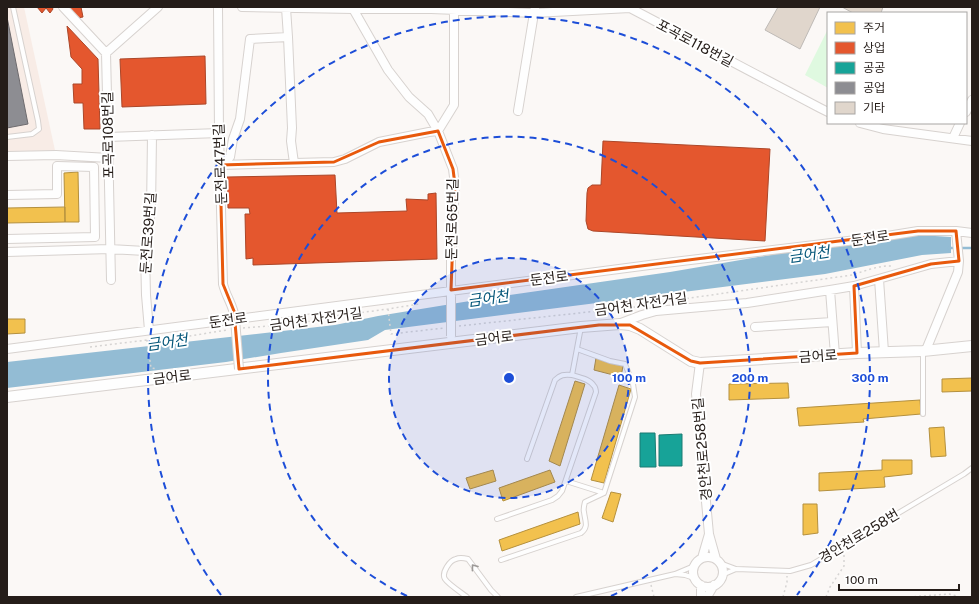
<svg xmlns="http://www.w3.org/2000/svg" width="979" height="604" viewBox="0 0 979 604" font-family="'Public Sans','Noto Sans KR',sans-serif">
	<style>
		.built { fill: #f8ece6 }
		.green { fill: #dff9e0 }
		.water { fill: #93bcd4 }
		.homes { fill: #f2c14e; stroke: #b4903e }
		.shops { fill: #e4572e; stroke: #ab4628 }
		.public { fill: #17a398; stroke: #1b7b72 }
		.industry { fill: #8d8d92; stroke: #6e6b6e }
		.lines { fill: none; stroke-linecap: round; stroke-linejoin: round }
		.stream { stroke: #93bcd4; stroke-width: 2.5 }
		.building { fill: #e0d6cc; stroke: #bebab6 }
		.service-casing { stroke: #d7d2cf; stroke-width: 6 }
		.minor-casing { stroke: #d7d2cf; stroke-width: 10 }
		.tertiary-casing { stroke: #d7d2cf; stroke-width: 12 }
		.path { stroke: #d6d4d3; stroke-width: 1.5; stroke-dasharray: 2 3; stroke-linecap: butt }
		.service { stroke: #fefefe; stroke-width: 4 }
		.minor { stroke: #fefefe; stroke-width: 8 }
		.tertiary { stroke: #fefefe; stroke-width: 10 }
		.minor-bridge-casing { stroke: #d7d2cf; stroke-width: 10; stroke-linecap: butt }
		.minor-bridge { stroke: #fefefe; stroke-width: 8 }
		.oneway { stroke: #9c9997 }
		.marked { fill: none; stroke: #e8590c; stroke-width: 3; stroke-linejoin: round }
		.ring { fill: none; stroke: #1d4ed8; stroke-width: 2; stroke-dasharray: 7 5 }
		.labels { text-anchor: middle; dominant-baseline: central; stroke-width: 4; stroke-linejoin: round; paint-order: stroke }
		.street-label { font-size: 14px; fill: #251d19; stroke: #fff }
		.water-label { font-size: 15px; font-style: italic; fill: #045679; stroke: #fff }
		.centre { fill: #1d4ed8; stroke: #fff; stroke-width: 2 }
		.ring-label { font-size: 12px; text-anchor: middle; font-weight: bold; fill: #1d4ed8; stroke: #fff; stroke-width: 4; stroke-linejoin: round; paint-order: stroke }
	</style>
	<rect width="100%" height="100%" fill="#fbf8f6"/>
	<path class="built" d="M7,7H24L56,155L7,156Z"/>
	<path class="green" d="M828,29V88L805,75Z"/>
	<path class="water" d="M919,235L951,237V253L922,255L825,274L385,330L368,340L281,353L226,362L7,388V362L335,325L378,316L482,299L670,272L782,253Z"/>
	<path class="homes" d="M78,172L79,222H65L64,173Z
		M65,207V222L7,223V208Z
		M7,319H25V333L7,334Z
		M596,358L623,366L621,377L594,370Z
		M972,378V391L942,392V379Z
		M575,381L585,384L560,466L549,461Z
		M788,383L789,398L729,400V384Z
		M619,385L631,389L604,483L591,480Z
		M920,400L921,414L863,419L864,422L799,426L797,408Z
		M944,427L946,456L931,457L929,428Z
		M882,460H912V474L884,477L885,487L819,491V473L882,470Z
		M493,470L496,481L470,489L466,478Z
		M550,470L555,482L503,501L499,488Z
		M611,492L621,494L613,522L602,518Z
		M803,504H817L818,533L803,535Z
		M578,512L580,524L502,551L499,540Z"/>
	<path class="shops" d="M37,7H52L53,9L50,13L46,8L42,13Z
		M69,7H81L83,17L77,18Z
		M67,26L98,59L100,129H84L83,103H74L73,84H82V69L71,57Z
		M205,56L206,104L122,107L120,59Z
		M603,141L770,149L765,241L593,231L588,229L586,221L587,193L588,188L592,185H601Z
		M335,175L337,213L407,211L406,199L428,200V194L436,193L437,259L253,265V258L246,259L245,214H250L249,208H228L227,177Z"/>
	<path class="public" d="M640,433H655L656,467H640Z
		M682,434V466H659V435Z"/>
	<path class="industry" d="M7,17L28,124L7,128Z"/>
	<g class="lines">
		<path class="stream" d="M949,248H972"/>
	</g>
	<path class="building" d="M778,7H820L800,49L765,30Z
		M842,7H883L881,13H853Z"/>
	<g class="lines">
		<g class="service-casing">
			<path id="service" d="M7,137L32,134L39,129L38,121L13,7
				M923,351V414
				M527,459L555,380C560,375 564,374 572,375L581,327
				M566,481L604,493
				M497,519L552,500L558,496L562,491L596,392C596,391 595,386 594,386C590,379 579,377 572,375
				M501,560L581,533C589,527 585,521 584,512C583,509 584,506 585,502L604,493L635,397L633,384L625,364L610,361L577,349
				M720,563L736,569L722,575
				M694,566L675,574L685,575L694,578
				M736,569L790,571L811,565L964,474L972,468
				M467,597C462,593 448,584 445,579C441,573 450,560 456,559C460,557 464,558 468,559L491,590L498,597
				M576,597L675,574"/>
		</g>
		<g class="minor-casing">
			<path id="minor" d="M63,7L106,53L108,137L111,280
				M218,7L219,133L223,284C226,297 234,306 235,319
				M242,7L353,9H431L534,13L630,8L820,108L828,112
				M286,8L288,37L292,128L291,141L294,163
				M106,53L158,7
				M518,111L535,7
				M966,112L972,100
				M860,123L883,129L972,141
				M108,137L219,133
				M953,138L960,123
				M7,156L56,155L109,158
				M220,165L334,162L345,159L379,142L429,132L438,131L428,114L409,97L388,70L352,7
				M220,165L230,157L233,139L240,119L250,39L288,37
				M7,195L57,194V166L94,167L95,237L7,239
				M7,252L110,249L145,251
				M879,279L884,352
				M854,286L857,353
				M830,290L835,355
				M451,295V261L455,185L453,169L438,131L454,105V10
				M621,323L642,315L656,311L747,303L830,290L854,286L931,264L959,261
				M755,327L832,322
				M149,330L146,295L145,251L151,211L152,135
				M7,349L657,264L881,237L918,231H956L972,233
				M926,350L958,272L959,261L956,231
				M700,363L696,394L709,534
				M693 572a15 15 0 1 1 30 0a15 15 0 1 1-30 0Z
				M702,558L709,534L716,559
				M701,597V585
				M707,597L714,585"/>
		</g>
		<g class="tertiary-casing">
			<path id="tertiary" d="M7,397L581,327L620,324L630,325L640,329L691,361L700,363L857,353L923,351L972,346"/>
		</g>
		<path class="path" d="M662,302L852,275C865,271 879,265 893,266
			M388,309L391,334L444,328
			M459,326L635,307L646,305
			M243,328L295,324L336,316L388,309L419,304
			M181,337L188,334
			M147,340L151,368L157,369
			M90,347L147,340L177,338L227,330
			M651,585L654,597
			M783,597L787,582V576
			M826,597L830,587L844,566V552
			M909,597L949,594L960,597"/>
		<use href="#service" class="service"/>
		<use href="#minor" class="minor"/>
		<use href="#tertiary" class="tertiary"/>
		<g class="minor-bridge-casing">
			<path id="minor-bridge" d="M235,319L239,369
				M451,336V297"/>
		</g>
		<use href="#minor-bridge" class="minor-bridge"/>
	</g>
	<defs><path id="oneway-chevron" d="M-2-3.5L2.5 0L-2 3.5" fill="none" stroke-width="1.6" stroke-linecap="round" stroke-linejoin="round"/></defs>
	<use class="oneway" href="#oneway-chevron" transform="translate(474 567) rotate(-127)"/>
	<path class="marked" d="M438,131L453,169L455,185L451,290L918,231H956L959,261L931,264L854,286L857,353L700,363L691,361L630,325H599L239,369L234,311L223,284L220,165L334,162L379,142Z"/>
	<circle cx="509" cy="378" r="120" fill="#1d4ed8" fill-opacity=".12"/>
	<g class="ring">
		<circle cx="509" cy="378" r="120"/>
		<path d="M407 596A241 241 0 1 1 611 596"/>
		<path d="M221 595A361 361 0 1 1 797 595"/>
	</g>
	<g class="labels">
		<g class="street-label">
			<text transform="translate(695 43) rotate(28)">포곡로118번길</text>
			<text transform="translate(108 135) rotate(-91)">포곡로108번길</text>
			<text transform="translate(220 164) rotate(-92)">둔전로47번길</text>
			<text transform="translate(452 219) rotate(-89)">둔전로65번길</text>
			<text transform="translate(148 233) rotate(-86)">둔전로39번길</text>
			<text transform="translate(870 238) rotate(-8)">둔전로</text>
			<text transform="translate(549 278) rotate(-7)">둔전로</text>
			<text transform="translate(641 304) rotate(-8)">금어천 자전거길</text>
			<text transform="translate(316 319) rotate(-8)">금어천 자전거길</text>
			<text transform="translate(228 320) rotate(-8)">둔전로</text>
			<text transform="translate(494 338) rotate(-7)">금어로</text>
			<text transform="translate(818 356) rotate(-4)">금어로</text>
			<text transform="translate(172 377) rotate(-7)">금어로</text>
			<text transform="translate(702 449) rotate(-95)">경안천로258번길</text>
			<text transform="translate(859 536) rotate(-31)">경안천로258번</text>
		</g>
		<g class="water-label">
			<text transform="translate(809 254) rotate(-8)">금어천</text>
			<text transform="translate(488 298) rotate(-8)">금어천</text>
			<text transform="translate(167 342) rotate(-8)">금어천</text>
		</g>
	</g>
	<circle cx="509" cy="378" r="6" class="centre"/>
	<g class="ring-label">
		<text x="629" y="382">100 m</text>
		<text x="750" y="382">200 m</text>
		<text x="870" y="382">300 m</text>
	</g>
	<rect width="979" height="604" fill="none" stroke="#251d19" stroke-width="16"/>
	<rect x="827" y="12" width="140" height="112" fill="#ffffff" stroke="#a8a5a3"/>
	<rect x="835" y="22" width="20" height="12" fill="#f2c14e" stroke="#a8a5a3"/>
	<text x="863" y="32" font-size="12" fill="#251d19">주거</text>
	<rect x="835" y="42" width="20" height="12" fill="#e4572e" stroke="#a8a5a3"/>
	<text x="863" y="52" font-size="12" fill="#251d19">상업</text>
	<rect x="835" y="62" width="20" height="12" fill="#17a398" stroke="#a8a5a3"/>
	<text x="863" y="72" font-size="12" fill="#251d19">공공</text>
	<rect x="835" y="82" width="20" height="12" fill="#8d8d92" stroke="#a8a5a3"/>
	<text x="863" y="92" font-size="12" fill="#251d19">공업</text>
	<rect x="835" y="102" width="20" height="12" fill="#e0d6cc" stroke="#a8a5a3"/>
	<text x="863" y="112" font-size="12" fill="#251d19">기타</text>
	<path d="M839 584v6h120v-6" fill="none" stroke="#251d19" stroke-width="2"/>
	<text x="845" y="584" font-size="12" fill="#251d19" stroke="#ffffff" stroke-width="3" paint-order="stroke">100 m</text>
</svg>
